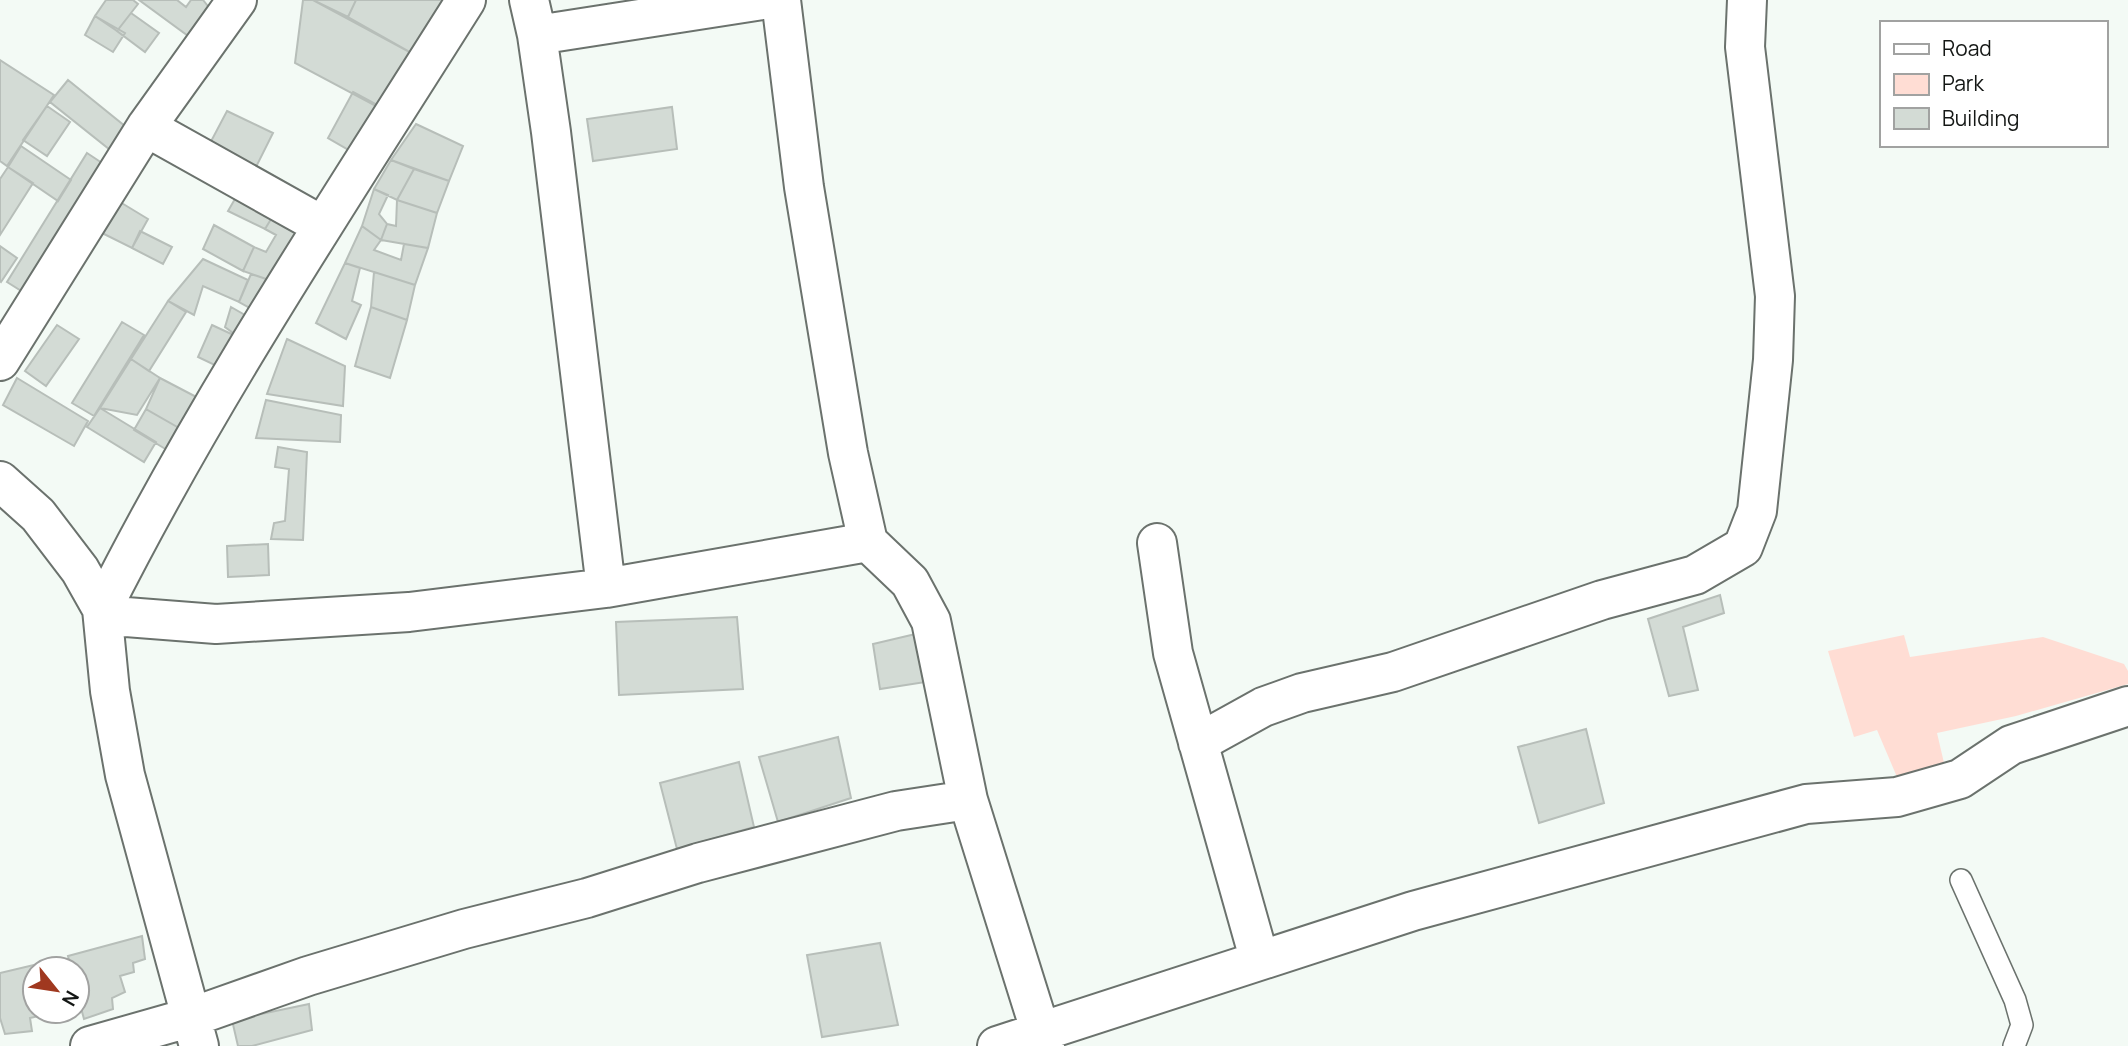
<svg xmlns="http://www.w3.org/2000/svg" width="2128" height="1046" viewBox="0 0 2128 1046" font-family="Manrope,sans-serif">
	<style>
		.green { fill: #ffddd4 }
		.building { fill: #d3dbd5; stroke: #b7beb9; stroke-width: 2 }
		.lines { fill: none; stroke-linecap: round; stroke-linejoin: round }
		.service-casing { stroke: #6b726d; stroke-width: 24 }
		.minor-casing { stroke: #6b726d; stroke-width: 42 }
		.service { stroke: #fff; stroke-width: 21 }
		.minor { stroke: #fff; stroke-width: 38 }
	</style>
	<rect width="100%" height="100%" fill="#f3faf5"/>
	<path class="green" d="M1904,635L1910,657L2043,637L2124,664L2128,671V684L2016,716L1937,733L1948,780L1903,791L1877,730L1854,737L1828,651Z"/>
	<path class="building" d="M106,0H133L138,4L117,31L95,16Z
		M139,0H177L186,7L191,0H203L211,10L191,38Z
		M303,0H313L417,56L387,112L295,63Z
		M313,0H356L348,17Z
		M356,0H444L417,56L348,17Z
		M131,13L159,33L145,52L117,31Z
		M95,16L125,33L113,52L85,35Z
		M0,60L54,95L7,166L0,161Z
		M68,80L131,131L114,153L50,102Z
		M353,92L379,106L354,153L328,138Z
		M47,106L70,122L47,156L23,140Z
		M672,107L677,149L593,161L587,119Z
		M227,111L273,133L254,171L208,147Z
		M416,124L463,146L449,181L391,160Z
		M21,146L71,180L58,201L8,167Z
		M87,153L111,169L31,297L7,282Z
		M391,160L414,169L397,200L374,189Z
		M8,167L33,183L0,235V179Z
		M414,169L449,181L437,213L397,200Z
		M243,185L279,206L265,229L228,211Z
		M374,189L388,195L379,214L387,224L381,240L362,226Z
		M397,200L437,213L428,248L381,240L387,224L396,226Z
		M120,202L148,219L132,248L102,233Z
		M279,206L310,226L275,282L243,271L254,247L266,252L276,235L265,229Z
		M214,225L254,247L243,271L203,249Z
		M362,226L381,240L374,250L401,260L404,244L428,248L415,285L345,263Z
		M140,231L172,247L163,264L132,248Z
		M0,246L17,258L1,282L0,281Z
		M203,259L248,280L239,302L203,286L194,315L168,301Z
		M345,263L360,268L352,301L361,305L346,339L316,323Z
		M374,272L415,285L407,320L371,307Z
		M251,274L275,282L257,312L239,302Z
		M168,301L186,312L149,371L131,359Z
		M231,307L250,318L240,338L225,327Z
		M371,307L407,320L390,378L355,366Z
		M122,322L144,335L94,416L72,403Z
		M57,325L79,339L46,386L25,371Z
		M212,325L240,338L225,370L198,357Z
		M287,339L345,366L343,406L267,394Z
		M131,359L160,378L137,415L100,408Z
		M17,378L88,421L74,446L3,405Z
		M160,378L204,401L186,432L146,409Z
		M266,400L341,415L340,442L256,438Z
		M100,408L156,442L144,462L87,427Z
		M146,409L186,432L172,453L134,430Z
		M278,447L307,452L303,540L271,539L274,523L285,521L289,469L275,467Z
		M268,544L269,575L228,577L227,546Z
		M1720,595L1724,613L1683,627L1698,690L1669,696L1648,619Z
		M737,617L743,689L619,695L616,622Z
		M924,632L932,681L880,689L873,644Z
		M1586,729L1604,803L1539,823L1518,747Z
		M838,737L851,798L778,822L759,757Z
		M739,762L754,827L677,849L660,783Z
		M142,936L145,959L133,963L134,972L120,976L125,992L112,998L113,1009L84,1019L77,993V969H71L68,956Z
		M880,943L898,1025L822,1037L807,955Z
		M59,959V969H35V1011H42L43,1015L30,1018L32,1031L5,1034L0,1018V973Z
		M309,1004L312,1030L252,1046H238L232,1020Z"/>
	<g class="lines">
		<g class="service-casing">
			<path id="service" d="M1961,880L2015,1000L2022,1025L2014,1046"/>
		</g>
		<g class="minor-casing">
			<path id="minor" d="M529,0L537,35L551,132L606,588
				M781,0L804,187L848,453L868,542L910,582L931,621L968,800L1045,1046
				M537,35L762,0
				M146,127L323,226
				M0,361L146,127L237,0
				M0,481L38,515L80,570L102,609L110,691L125,775L199,1046
				M1157,543L1173,653L1259,958
				M102,609C208,398 340,200 466,0
				M105,619L126,617L216,624L409,612L606,588L868,542
				M1198,743L1263,707L1302,693L1393,672L1602,600L1695,575L1743,547L1757,511L1773,360L1775,296L1745,47L1747,0
				M90,1046L192,1017L308,976L464,929L587,898L698,863L896,811L968,800
				M997,1046L1413,911L1806,804L1897,797L1960,779L2011,745L2128,706"/>
		</g>
		<use href="#service" class="service"/>
		<use href="#minor" class="minor"/>
	</g>
	<rect x="1880" y="21" width="228" height="126" fill="#ffffff" stroke="#a1a2a1" stroke-width="2"/>
	<rect x="1894" y="44" width="35" height="10" fill="#ffffff" stroke="#a1a2a1" stroke-width="2"/>
	<text x="1942" y="56" font-size="21" fill="#141715">Road</text>
	<rect x="1894" y="74" width="35" height="21" fill="#ffddd4" stroke="#a1a2a1" stroke-width="2"/>
	<text x="1942" y="91" font-size="21" fill="#141715">Park</text>
	<rect x="1894" y="108" width="35" height="21" fill="#d3dbd5" stroke="#a1a2a1" stroke-width="2"/>
	<text x="1942" y="126" font-size="21" fill="#141715">Building</text>
	<g transform="translate(56 990) rotate(120)"><circle r="33" fill="#ffffff" stroke="#a1a2a1" stroke-width="2"/>
	<path d="M0-5L12 26L0 18L-12 26Z" fill="#a0381f"/>
	<text y="-10" font-size="19" font-weight="bold" text-anchor="middle" fill="#141715">N</text>
	</g>
</svg>
